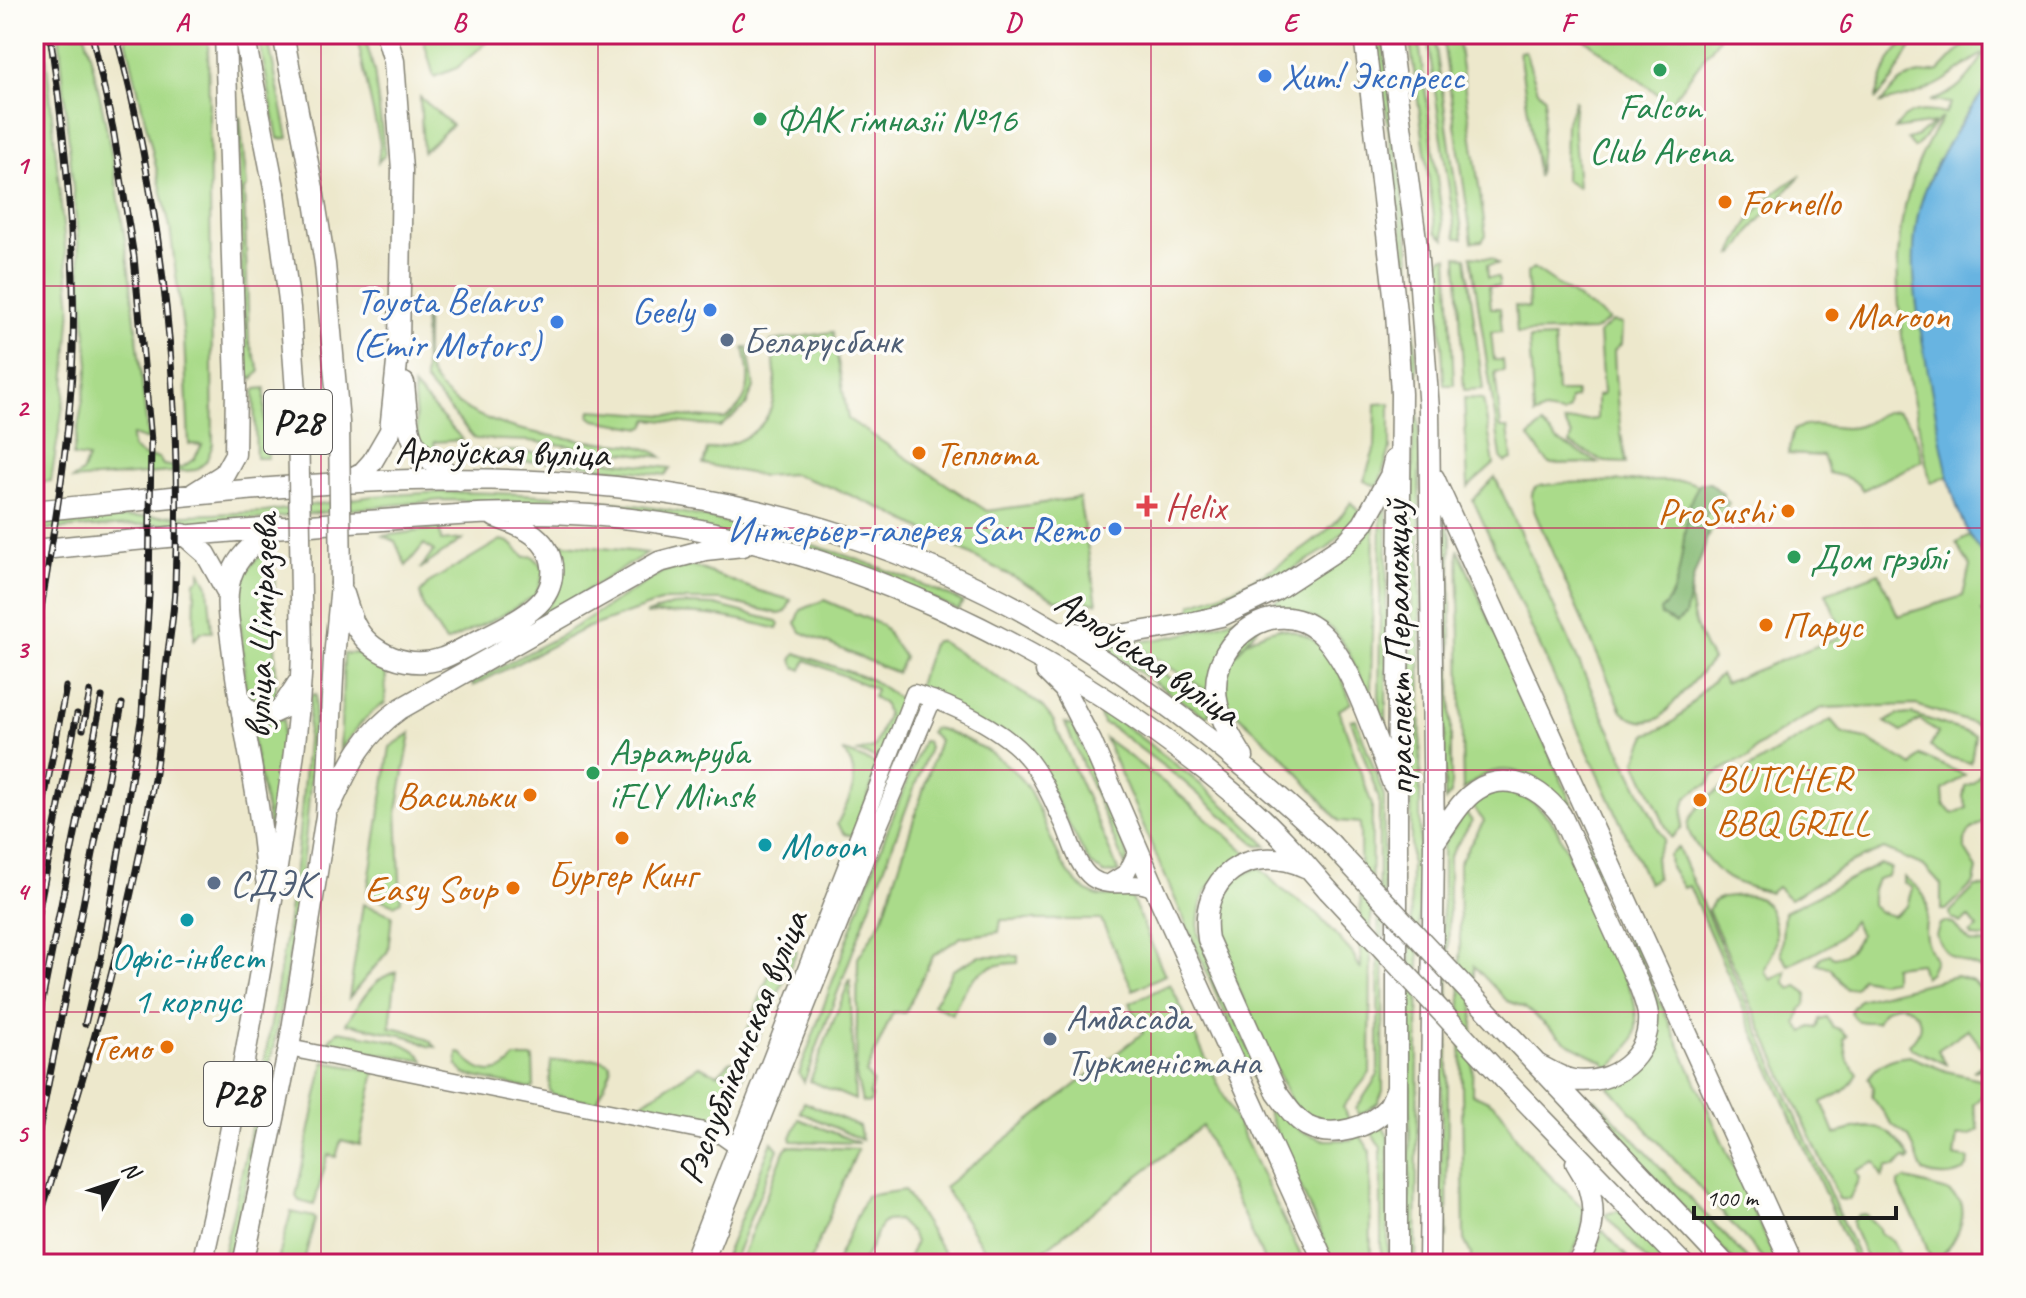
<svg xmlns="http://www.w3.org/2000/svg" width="2026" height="1298" viewBox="0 0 2026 1298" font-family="Caveat,sans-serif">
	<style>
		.green { fill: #aadb8a; stroke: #637c53; stroke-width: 2 }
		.forest { fill: #87bb76; stroke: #526c49; stroke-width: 2 }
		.water { fill: #67b4e1; stroke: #42687e; stroke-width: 2 }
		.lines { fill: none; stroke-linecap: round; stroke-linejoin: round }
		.minor-casing { stroke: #848274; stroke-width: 19 }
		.major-casing { stroke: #848274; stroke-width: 23 }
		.minor { stroke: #fff; stroke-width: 16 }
		.major { stroke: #fff; stroke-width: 20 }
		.rail-casing { stroke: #1c1c1c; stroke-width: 7 }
		.rail { stroke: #fdfcf7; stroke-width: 4; stroke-dasharray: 12; stroke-linecap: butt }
		.major-bridge-casing { stroke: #848274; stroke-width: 23; stroke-linecap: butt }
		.major-bridge { stroke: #fff; stroke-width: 20 }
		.grid { fill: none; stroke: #c2185b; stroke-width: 2; stroke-opacity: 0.55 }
		.leisure-dot { fill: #2e9e5b; stroke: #fdfcf7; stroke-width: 3 }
		.shop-dot { fill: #3f7fe0; stroke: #fdfcf7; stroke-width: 3 }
		.food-dot { fill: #e8710a; stroke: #fdfcf7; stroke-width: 3 }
		.service-dot { fill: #5c6f8a; stroke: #fdfcf7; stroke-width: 3 }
		.health-dot { fill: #e0444e; stroke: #fdfcf7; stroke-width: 3 }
		.culture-dot { fill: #0f9aa8; stroke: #fdfcf7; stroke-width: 3 }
		.labels { text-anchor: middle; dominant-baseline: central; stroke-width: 7; stroke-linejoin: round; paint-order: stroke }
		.shield { fill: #fdfcf7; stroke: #605f5e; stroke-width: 2 }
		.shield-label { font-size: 36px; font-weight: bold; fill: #1c1c1c }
		.shop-label { font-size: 38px; fill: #366cbe; stroke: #fdfcf7; text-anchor: end }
		.leisure-label { font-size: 38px; fill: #27864d; stroke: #fdfcf7; text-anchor: start }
		.food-label { font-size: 38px; fill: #c56008; stroke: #fdfcf7; text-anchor: start }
		.service-label { font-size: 38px; fill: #4e5e75; stroke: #fdfcf7; text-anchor: start }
		.street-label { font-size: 38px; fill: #1c1c1c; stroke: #fdfcf7 }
		.health-label { font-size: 38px; fill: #be3a42; stroke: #fdfcf7; text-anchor: start }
		.culture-label { font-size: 38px; fill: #0d838f; stroke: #fdfcf7; text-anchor: start }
		.neatline { fill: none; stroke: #c2185b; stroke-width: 3 }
		.grid-label { font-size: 26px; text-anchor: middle; font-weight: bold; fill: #c2185b }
	</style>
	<rect width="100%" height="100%" fill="#fdfcf7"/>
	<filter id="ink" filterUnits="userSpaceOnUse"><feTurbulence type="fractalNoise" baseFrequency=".0125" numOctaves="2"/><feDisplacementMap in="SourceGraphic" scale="16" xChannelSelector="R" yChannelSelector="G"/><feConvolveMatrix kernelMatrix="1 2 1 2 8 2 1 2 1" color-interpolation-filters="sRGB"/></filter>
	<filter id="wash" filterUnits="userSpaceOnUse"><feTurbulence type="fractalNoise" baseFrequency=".006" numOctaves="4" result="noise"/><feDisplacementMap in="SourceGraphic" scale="32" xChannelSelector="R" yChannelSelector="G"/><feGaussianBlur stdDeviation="1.8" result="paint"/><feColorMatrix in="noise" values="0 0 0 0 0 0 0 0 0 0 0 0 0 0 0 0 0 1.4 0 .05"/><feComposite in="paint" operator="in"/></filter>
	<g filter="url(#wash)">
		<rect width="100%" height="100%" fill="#ede8cc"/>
		<path class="green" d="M34,34H44L71,307L64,399L51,481L34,482Z
			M59,34H85C120,167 134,303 148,440L132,435L131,439L133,449L143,456L159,458L163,465L181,468L194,459L202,445L189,444L184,338L170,227L125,34H208L213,444L206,462L196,470L71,480L82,473L88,458L73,456L89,365Z
			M258,34H267L288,138L278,139Z
			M356,34H364L374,71L385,155L378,162L380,144Z
			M422,34L478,36L496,34L457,68L434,77Z
			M1376,34H1382L1409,246L1418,385H1412L1404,247Z
			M1409,34H1418L1445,239L1436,232Z
			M1427,34H1434L1463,238H1456Z
			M1442,34H1457L1486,235L1482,241L1472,242Z
			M1578,34H1715L1719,38L1670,103Z
			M1922,34H1926L1910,49L1892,81L1875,100C1886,69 1888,47 1922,34Z
			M1992,34V79L1960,124L1929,179L1916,233L1914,263L1920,323L1949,476L1931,483C1924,457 1920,430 1914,404C1893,303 1883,210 1942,118C1931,124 1926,140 1914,148L1907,139L1917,136L1934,123L1895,129C1907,109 1923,109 1945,114L1951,103L1930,101C1958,93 1970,77 1985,53C1967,62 1958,72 1942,82C1923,93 1902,99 1881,103L1900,82L1915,75L1939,71L1960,49L1972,41Z
			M1525,51L1538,90L1545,98L1538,177L1519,52Z
			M420,97L452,125L423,152Z
			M1575,99L1573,121L1578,188L1565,180L1566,124Z
			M238,117H240L247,187L244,190L249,342L260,371L253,379L244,374Z
			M1801,175L1755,225L1736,253L1732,255C1746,217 1766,196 1801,175Z
			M1457,256L1466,257L1483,389L1464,390Z
			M1471,256L1491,258L1498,264L1487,265L1488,277H1499V286H1489L1491,308H1500L1502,331L1491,332L1494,360H1503L1504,371L1495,372L1501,428H1508L1512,459L1505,462L1501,457Z
			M1443,257H1448L1454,385H1444L1438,264Z
			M1533,268L1609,320L1594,331L1517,333L1515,306L1529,308L1527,273Z
			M424,320L426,321C427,338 423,361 431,376C461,426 546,436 598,442C620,444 644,443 662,457L529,441L475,439L425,381Z
			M1612,322L1622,324L1621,344L1614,351C1615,388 1619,426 1626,463L1605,462L1570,444L1572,436L1564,422L1597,419V396L1602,395L1603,393L1599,333Z
			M833,332L848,419L987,511L1079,498L1097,603L1055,599L887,511L836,489L793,474L763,476L703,464L707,450C774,438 782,403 771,341Z
			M1554,338L1557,392H1576V398L1570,399L1569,409L1563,414L1544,411L1534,416L1529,339Z
			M748,347L754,387L746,406L720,427L649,419L645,427L642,428L595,420L590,416L591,410L724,419C753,401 751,379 744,348Z
			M413,386L463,440L434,442L435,452L517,451L671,468L665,475L562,462L448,460L438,458L418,444Z
			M265,388L264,448L267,449L268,458H256L254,392L256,389Z
			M1464,398L1483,399L1494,464L1468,487Z
			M1413,401H1418C1424,689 1418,977 1416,1264H1409Z
			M1390,403V449L1378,487L1364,481L1375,447L1376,404Z
			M1895,411C1916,423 1917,439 1922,461L1863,490C1855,479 1843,476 1829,473L1823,456L1788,454L1794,430C1815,418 1837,433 1859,426C1875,421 1874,413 1895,411Z
			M1542,425L1558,441L1599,463L1549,464L1529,437Z
			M1495,477L1607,724L1664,840L1655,857L1657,878L1648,883L1473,500Z
			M1687,481L1716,492L1729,503C1690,562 1674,594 1712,660L1660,718C1646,724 1633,722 1622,711L1535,513C1533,505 1529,495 1535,488C1542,480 1667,481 1687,481Z
			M443,492C629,492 794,525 963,602L958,610L909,588L575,505L530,502L442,500L259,519L34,530V521L265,512L373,496Z
			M1351,502L1361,513L1328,548L1242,600L1191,616L1192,604C1241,589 1324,547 1351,502Z
			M1387,505L1386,733L1382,731L1379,723L1381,515Z
			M1444,516L1451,536V794L1445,801Z
			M1374,522L1371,692L1367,694C1343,638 1337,614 1271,611L1207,691L1140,648L1138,642C1203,634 1262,613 1317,577C1330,568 1345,559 1356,547C1363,540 1368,530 1374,522Z
			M440,528L441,541L463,539L420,569L434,551L424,544L406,566L395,541L383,536Z
			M1970,536L1992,568V619L1981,611L1992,621V637L1978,725L1916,705L1822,708L1789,726L1756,748L1749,758L1738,761L1712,776L1709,784C1683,795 1683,800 1682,828L1671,838L1636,761L1647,734C1686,724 1691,695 1720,675L1725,683L1844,635L1826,593L1879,573L1898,616L1963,596L1970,566L1956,543Z
			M501,540L509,542L525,557L533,556L545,570L536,595L501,616L446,642L424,608L420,593L430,582Z
			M558,543L647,553L578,596L536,618C558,597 571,572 558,543Z
			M1458,549L1777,1264H1768L1609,1087C1646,1065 1662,1048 1655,1004L1571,814C1554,788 1518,759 1484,775C1477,778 1470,786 1463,790Z
			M267,554L274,555L276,699L275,704L259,708L248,697L245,684L238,589L241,568L248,570L256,559Z
			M693,566L756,590L791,600L786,612L780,614L722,600H666L586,628L473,686L472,682L560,636L664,571Z
			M200,570L208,585L212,632H201L194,640L195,581L200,578Z
			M824,600L882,625L904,657L897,673L801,632L796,623L801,610Z
			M690,604L715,605L777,621L779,624L777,629C732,616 691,610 645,615L672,605Z
			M1280,628C1328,637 1336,660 1351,703L1339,710L1372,805L1370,1073L1343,1107L1350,1121H1313L1292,1104L1216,940V907L1224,891L1236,878L1259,867L1280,888L1317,914L1353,954L1361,970L1360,823L1339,821L1287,760L1226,704C1222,660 1237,638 1280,628Z
			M935,641H940L1041,705L1053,720L1119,872L1105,874L1090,864L1051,791L1026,758L916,691L932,644Z
			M1108,642H1125L1127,651L1206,701L1210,713L1205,716L1107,651Z
			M358,653L386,669L385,703C365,715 353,732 340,751L344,654Z
			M796,653L872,680L905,703L884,761L858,752L874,748L887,715L884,704L873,697L876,689L806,660L802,670L795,667L792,660Z
			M316,694C312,748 310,803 303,857C287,990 260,1122 231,1253L228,1264H221C253,1129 280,991 297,852C303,800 306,748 311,695Z
			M1103,713L1109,714C1164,755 1219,795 1267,846H1258L1183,781L1110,726L1103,724L1100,715Z
			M1912,714L1975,735L1971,763L1947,757L1930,747L1938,733L1920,720L1902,732L1885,722L1898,715Z
			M284,719L271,836L249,722Z
			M1356,719L1384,796L1383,1091L1378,1103L1360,1115L1356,1109L1378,1075L1379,799L1351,720Z
			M1831,720L1843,734L1866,739L1913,766L1920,755L1965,775L1943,790L1944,805L1954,813L1967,808L1963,797L1965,786L1973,783L1981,773L1992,776V816L1972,829L1965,838V850L1977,869L1974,883L1946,910H1941V885L1924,866L1884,849L1850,863L1790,899L1777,887L1770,893C1736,883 1724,882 1702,853C1697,846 1688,835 1688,826C1690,795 1804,737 1831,720Z
			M1065,723L1072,725L1076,731L1128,856L1126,868Z
			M932,728C946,729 960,737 973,743C996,755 1015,768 1029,790C1048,821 1060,887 1099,896C1108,898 1120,895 1130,894L1165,975L1133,990L1101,920H1001L999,932L961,937L933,956L905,1013L893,1012L866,1073L873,1082L869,1095L872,1097L870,1103L862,1102L856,1075L858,958L882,920L939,740L930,732Z
			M411,733L397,811L401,901L394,905L367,894L390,747Z
			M1105,738L1175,791L1248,854C1214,881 1198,886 1198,933L1274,1107L1300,1131L1325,1140H1351L1360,1135L1370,1151L1371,1264H1334Z
			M923,741H927L929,748L804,1082L799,1074L884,839Z
			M843,751L879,765L854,836L845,834L837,824C850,799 864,776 843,751Z
			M1497,791C1528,795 1538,803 1556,827L1633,996C1641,1032 1636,1045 1608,1069L1603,1061L1566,1042L1524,1007L1507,1001L1474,966L1472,1094C1511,1108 1501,1119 1522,1146C1541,1168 1563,1188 1584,1209L1582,1232L1568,1264H1470L1471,1254L1464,1240L1459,863L1484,821L1472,806L1481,798Z
			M1465,812L1472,821L1449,857L1447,1239L1441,1221L1443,845Z
			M1678,848L1861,1264H1856L1689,886L1683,888L1670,867L1669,855Z
			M1880,864L1891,868L1888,876L1877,879L1872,893V905L1880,912L1893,916L1907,906L1912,888L1904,883V877C1947,906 1915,917 1929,948C1930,952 1934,956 1935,960L1930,972L1924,977L1920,963L1893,966V980L1880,982L1861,978L1855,988L1846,989L1831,968L1817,963L1821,957L1830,954L1834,957C1848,955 1855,947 1860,934L1853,921C1836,946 1815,953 1788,965L1781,953L1784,912Z
			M1975,887H1990L1992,891V939L1973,937L1970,934L1978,928L1969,917L1961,923L1951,918L1950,912Z
			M1722,897C1732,896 1746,894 1755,897C1774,903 1778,932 1774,949C1772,958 1765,962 1765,972L1771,980L1786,971L1785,983L1791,989L1797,986L1807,993L1806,1004L1801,1009L1797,1024L1804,1032L1811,1027L1817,1028L1820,1019L1827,1017L1833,1027L1839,1029L1847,1036L1844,1039L1848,1061L1858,1074C1847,1091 1841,1094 1822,1102L1835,1134C1870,1123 1890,1122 1910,1159L1908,1161L1905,1158L1895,1167H1887L1882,1177L1875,1162L1855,1171L1859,1178L1849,1200L1839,1199L1708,910L1714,901Z
			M363,904L392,915L388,951L349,998Z
			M1945,922L1953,924L1971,943L1992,944V975C1969,958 1948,967 1936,935L1940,924Z
			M785,933L797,951L755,1046L747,1040L746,1034Z
			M979,956H1018V963C979,963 967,981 952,1014L933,1005L953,970Z
			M396,972L390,1027C405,1029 426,1035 436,1047L428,1046L410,1037L346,1023C358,1005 373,977 396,972Z
			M1956,976L1973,981L1992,1000V1060L1981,1069L1973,1071L1990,1059L1968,1029L1938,1050L1946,1064L1911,1048L1909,1044C1941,1018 1893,984 1877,1022C1866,1022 1853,1024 1850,1011L1859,1000Z
			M850,979L855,1100L810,1081Z
			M1170,984L1305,1264H1266L1202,1126L1026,1264H994L944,1187L1143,1033L1130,1003Z
			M338,1031C362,1036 414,1038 424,1061L333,1046L329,1040Z
			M458,1053L463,1054C477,1075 499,1079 515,1058H533L534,1086L531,1089L475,1077L465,1074L457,1065Z
			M1909,1056L1946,1071L1980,1079L1985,1084L1983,1095L1973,1105L1979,1129L1970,1135L1957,1136L1954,1156L1969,1159C1968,1180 1938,1178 1923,1172L1909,1137L1893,1125L1872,1097L1873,1087L1868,1078C1879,1063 1890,1058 1909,1056Z
			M601,1059L610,1064L611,1070L597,1102L553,1095L549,1090L551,1061Z
			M731,1061L747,1067L723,1121L635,1107L699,1066L718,1074Z
			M324,1062L375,1071L360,1145L341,1140L336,1157L328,1155L314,1205L299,1201L296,1196Z
			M1595,1098L1752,1264H1737L1587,1105L1588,1101Z
			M804,1102L859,1126L862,1140L800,1112Z
			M799,1119L859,1143L792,1141L791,1137Z
			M1381,1124L1388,1136V1264H1381V1148L1370,1130Z
			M772,1142L778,1149L732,1264H722Z
			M788,1146L858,1149L809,1264H739L785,1149Z
			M1905,1179L1947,1191L1961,1202C1967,1221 1953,1250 1935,1258L1929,1255L1920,1228L1898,1188V1183Z
			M904,1190L951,1264H929L909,1257L915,1243L912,1234L898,1220L886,1221L881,1225L862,1264H835L866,1196Z
			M1620,1211L1670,1264H1650L1604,1214Z
			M291,1212L314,1217L315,1220L303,1264H277Z
			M1865,1214L1879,1228L1880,1233L1892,1241L1905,1264H1869L1853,1228L1852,1221L1858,1215Z
			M1602,1230L1634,1264H1589L1597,1248Z"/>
		<path class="forest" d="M1700,483H1710L1723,494L1724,504L1709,510L1704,518L1707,530L1705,546L1694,576L1685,616L1676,623L1661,616L1660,610C1685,592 1681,529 1691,500C1693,494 1697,488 1700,483Z"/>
		<path class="water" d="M1992,79V568C1981,552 1971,540 1963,523C1947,484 1941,440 1933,399C1922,336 1904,268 1920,206C1933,158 1964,119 1992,79Z"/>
	</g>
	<g filter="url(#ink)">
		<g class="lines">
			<g class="minor-casing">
				<path id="minor" d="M1109,883L1127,872L1138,849
					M289,1048L719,1134L736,1146
					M691,1264L914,693C950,704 1005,729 1029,760C1044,779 1053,803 1064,825C1071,841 1077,867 1092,878C1112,892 1137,876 1156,891
					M704,1264L870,847L933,699"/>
			</g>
			<g class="major-casing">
				<path id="major" d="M244,34L275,193
					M283,34L313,189
					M1364,34L1396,312L1401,394L1397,795V1264
					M1389,34L1417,247L1429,410L1434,843L1429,1264
					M404,383C410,445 406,445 459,480
					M1434,478L1792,1264
					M342,483L363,472L372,462L390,431L399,343L402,170L394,61L386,34
					M194,493L224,474L235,454L236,386L225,34
					M34,511C226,492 423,466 616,487C770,503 928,552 1060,633C1158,693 1247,765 1331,844
					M183,534L206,554L227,592
					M34,550C139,539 245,530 350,522C430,517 510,509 590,515C826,532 1067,650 1245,803C1275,828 1302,860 1328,890
					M344,594C347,603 350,614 354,623C370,655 410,670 443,658C458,652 472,643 487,636C503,628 520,620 534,608C558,588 559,555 534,535C523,526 508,522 495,517
					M1062,632L1114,636L1181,625L1221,616L1274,591L1343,546L1363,524L1390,476L1394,460
					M1046,671L1064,689L1091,741L1156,891L1325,1264
					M239,700L248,710L266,716L281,709L298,683
					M1243,757C1231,737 1216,714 1216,689C1215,638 1275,595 1318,631C1352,660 1376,742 1393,784
					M331,805C350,764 362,736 400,709L659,562L705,550L743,546
					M1434,843C1444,829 1453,813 1464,801C1496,766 1537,783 1561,815L1639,985C1642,994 1647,1005 1648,1015C1651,1057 1613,1086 1573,1080C1561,1078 1550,1071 1539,1065
					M1305,867C1249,842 1198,877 1208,939L1277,1093C1286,1105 1294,1118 1307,1126C1332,1139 1370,1128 1388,1107C1391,1103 1394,1095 1396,1090
					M266,879C262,803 242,729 233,654C230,627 222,594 234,569C243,550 262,538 278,526
					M1503,1028L1725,1264
					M1504,1079L1683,1264
					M1576,1163C1598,1195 1598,1232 1577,1264
					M202,1264C230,1141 253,1018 273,893C285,814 300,732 302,652
					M243,1264L289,1048L326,816L334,658L341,584"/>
			</g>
			<use href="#minor" class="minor"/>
			<use href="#major" class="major"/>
			<g class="rail-casing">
				<path id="rail" d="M34,651C50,551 70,450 73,349C76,243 65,139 50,34
					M83,729L90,692
					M34,852L66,687
					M34,934L77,714
					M85,1024L101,958L142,715L149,595L151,441L134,257L113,129L92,34
					M34,1042L102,697
					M34,1157L122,704
					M34,1235C81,1090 125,941 152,790C160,750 162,708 166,668C169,641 174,615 175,588C182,403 164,214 116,34"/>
			</g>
			<use href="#rail" class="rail"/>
			<g class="major-bridge-casing">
				<path id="major-bridge" d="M313,189L325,264L339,422L341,584
					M275,193L290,308L298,420L302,652
					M1331,844L1503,1028
					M1328,890L1504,1079"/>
			</g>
			<use href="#major-bridge" class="major-bridge"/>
		</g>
	</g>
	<path class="grid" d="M321,34V1264M598,34V1264M875,34V1264M1151,34V1264M1428,34V1264M1705,34V1264M34,286H1992M34,528H1992M34,770H1992M34,1012H1992"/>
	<g class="leisure-dot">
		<circle cx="1660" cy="70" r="8"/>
		<circle cx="760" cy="119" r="8"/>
		<circle cx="1794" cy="557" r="8"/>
		<circle cx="593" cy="773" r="8"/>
	</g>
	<g class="shop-dot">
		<circle cx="1265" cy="76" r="8"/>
		<circle cx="710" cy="310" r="8"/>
		<circle cx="557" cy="322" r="8"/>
		<circle cx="1115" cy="529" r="8"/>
	</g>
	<g class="food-dot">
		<circle cx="1725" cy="202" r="8"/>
		<circle cx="1832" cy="315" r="8"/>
		<circle cx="919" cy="453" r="8"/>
		<circle cx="1788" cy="511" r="8"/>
		<circle cx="1766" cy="625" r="8"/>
		<circle cx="530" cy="795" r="8"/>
		<circle cx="1700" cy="800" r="8"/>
		<circle cx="622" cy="838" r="8"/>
		<circle cx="513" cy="888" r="8"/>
		<circle cx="167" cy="1047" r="8"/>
	</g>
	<g class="service-dot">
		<circle cx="727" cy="340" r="8"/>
		<circle cx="214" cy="883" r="8"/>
		<circle cx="1050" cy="1039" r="8"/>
	</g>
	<path class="health-dot" d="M1143 494h8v8h8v8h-8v8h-8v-8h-8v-8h8z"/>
	<g class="culture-dot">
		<circle cx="765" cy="845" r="8"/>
		<circle cx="187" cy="920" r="8"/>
	</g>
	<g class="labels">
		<g class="shield">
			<rect x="264" y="390" width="68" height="64" rx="6"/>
			<rect x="204" y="1062" width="68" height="64" rx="6"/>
		</g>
		<g class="shield-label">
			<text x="298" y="422">Р28</text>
			<text x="238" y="1094">Р28</text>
		</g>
		<g class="shop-label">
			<text x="1281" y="76" text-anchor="start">Хит! Экспресс</text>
			<text x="541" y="300">Toyota Belarus<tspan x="541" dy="44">(Emir Motors)</tspan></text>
			<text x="694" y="310">Geely</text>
			<text x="1099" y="529">Интерьер-галерея San Remo</text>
		</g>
		<g class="leisure-label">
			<text x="1660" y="106" text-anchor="middle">Falcon<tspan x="1660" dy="44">Club Arena</tspan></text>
			<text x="776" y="119">ФАК гімназіі №16</text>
			<text x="1810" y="557">Дом грэблі</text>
			<text x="609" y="751">Аэратруба<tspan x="609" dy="44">iFLY Minsk</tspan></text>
		</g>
		<g class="food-label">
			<text x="1741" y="202">Fornello</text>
			<text x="1848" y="315">Maroon</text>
			<text x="935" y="453">Теплота</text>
			<text x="1772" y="511" text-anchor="end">ProSushi</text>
			<text x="1782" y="625">Парус</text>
			<text x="1716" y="778">BUTCHER<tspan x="1716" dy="44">BBQ GRILL</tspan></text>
			<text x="514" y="795" text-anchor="end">Васильки</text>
			<text x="622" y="874" text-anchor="middle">Бургер Кинг</text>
			<text x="497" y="888" text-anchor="end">Easy Soup</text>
			<text x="151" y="1047" text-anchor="end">Гемо</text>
		</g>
		<g class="service-label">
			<text x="743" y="340">Беларусбанк</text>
			<text x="230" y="883">СДЭК</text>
			<text x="1066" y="1017">Амбасада<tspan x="1066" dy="44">Туркменістана</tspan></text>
		</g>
		<g class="street-label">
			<text transform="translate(502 452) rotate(1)">Арлоўская вуліца</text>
			<text transform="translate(261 626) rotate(-88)">вуліца Ціміразева</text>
			<text transform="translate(1398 648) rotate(-91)">праспект Пераможцаў</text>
			<text transform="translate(1148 657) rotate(34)">Арлоўская вуліца</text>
			<text transform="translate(742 1047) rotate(-68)">Рэспубліканская вуліца</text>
		</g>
		<g class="health-label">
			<text x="1165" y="506">Helix</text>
		</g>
		<g class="culture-label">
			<text x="781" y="845">Mooon</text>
			<text x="187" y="956" text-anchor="middle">Офіс-інвест<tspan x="187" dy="44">1 корпус</tspan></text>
		</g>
	</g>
	<rect width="2026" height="1298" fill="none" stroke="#fdfcf7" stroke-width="88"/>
	<g transform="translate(116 1182) rotate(50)" stroke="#fdfcf7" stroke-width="6" paint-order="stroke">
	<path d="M0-6L14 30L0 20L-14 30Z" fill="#1c1c1c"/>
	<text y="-12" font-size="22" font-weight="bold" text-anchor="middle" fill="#1c1c1c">N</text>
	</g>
	<path d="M1694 1206v12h202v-12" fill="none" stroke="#1c1c1c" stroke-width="4"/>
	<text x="1706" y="1206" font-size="24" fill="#1c1c1c" stroke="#fdfcf7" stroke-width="6" paint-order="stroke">100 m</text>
	<rect x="44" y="44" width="1938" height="1210" class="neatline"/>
	<g class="grid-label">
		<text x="182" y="31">A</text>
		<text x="459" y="31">B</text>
		<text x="736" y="31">C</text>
		<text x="1013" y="31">D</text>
		<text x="1290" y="31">E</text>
		<text x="1567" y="31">F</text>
		<text x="1844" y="31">G</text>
		<text x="22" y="174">1</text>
		<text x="22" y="416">2</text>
		<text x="22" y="658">3</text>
		<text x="22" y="900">4</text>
		<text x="22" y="1142">5</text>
	</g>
</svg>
